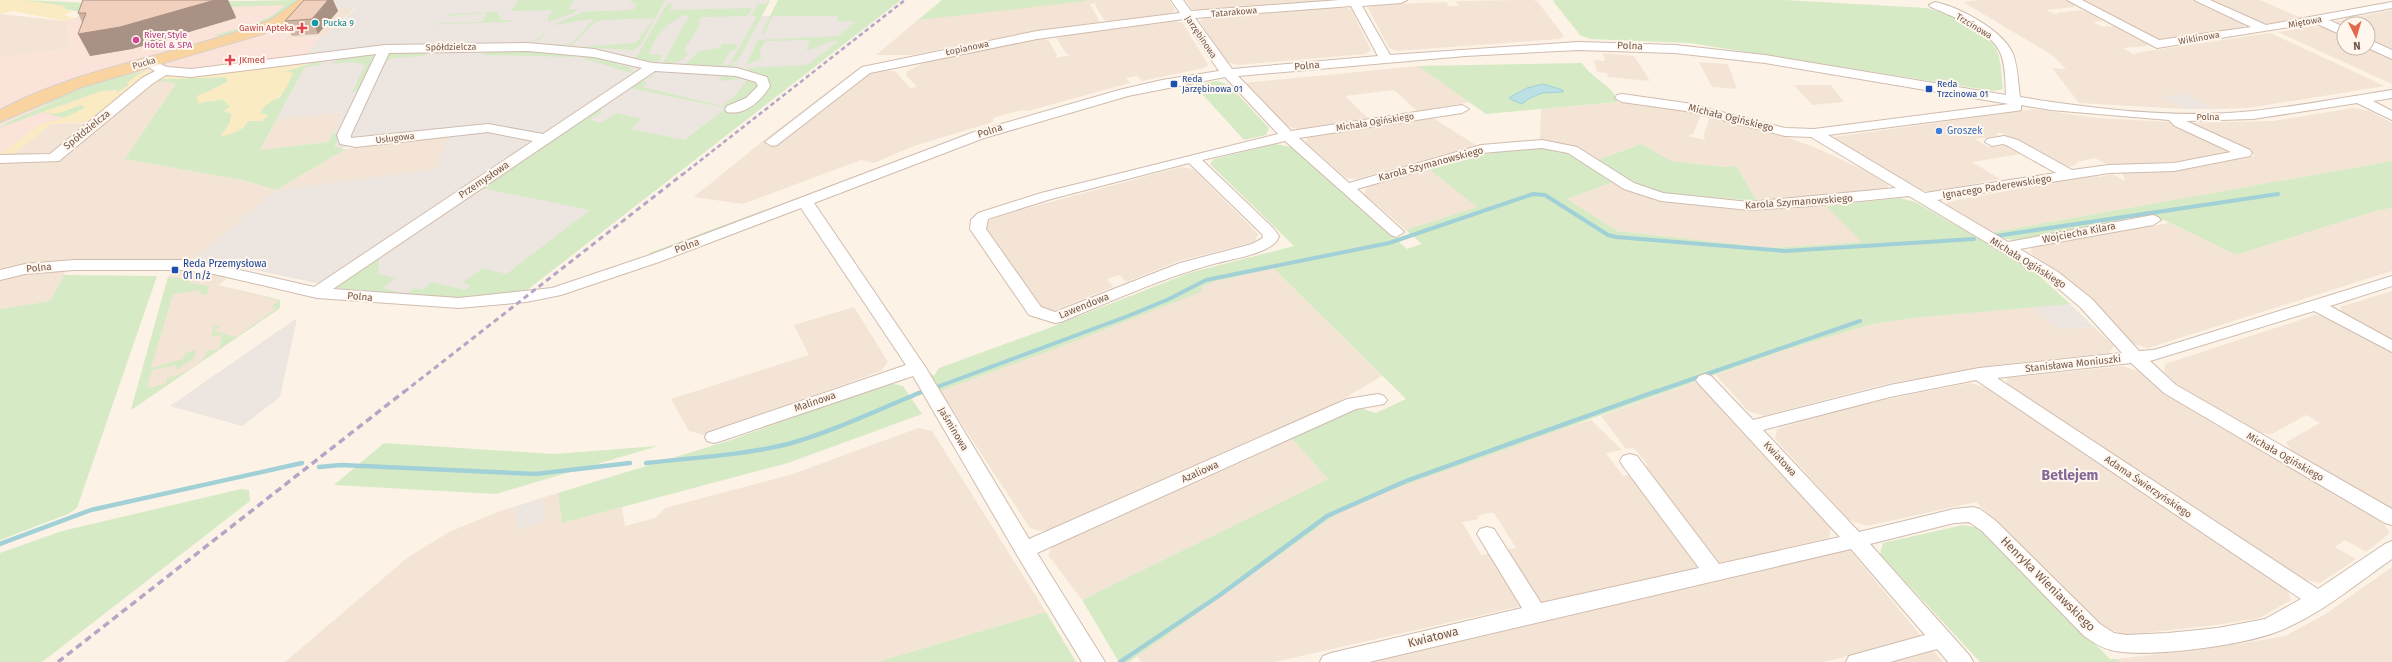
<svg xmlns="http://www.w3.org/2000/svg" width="2392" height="662" viewBox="0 0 2392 662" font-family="'Fira Sans',sans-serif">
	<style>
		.residential { fill: #f4e4d5 }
		.commercial { fill: #fce3da }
		.industrial { fill: #ece5e0 }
		.green { fill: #d6eac5 }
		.sand { fill: #fbebc2 }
		.water { fill: #bbe1e5; stroke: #a1d1d7 }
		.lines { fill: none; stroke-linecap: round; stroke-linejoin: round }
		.stream-far1 { stroke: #a1d1d7; stroke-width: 4 }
		.stream { stroke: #a1d1d7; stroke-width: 4.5 }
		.minor-casing { stroke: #d0bcaf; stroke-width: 2 }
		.major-casing { stroke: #d8d0cd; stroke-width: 2 }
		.minor { fill: #fff; fill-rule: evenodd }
		.major { fill: #f9d4a0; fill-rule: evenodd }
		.rail-far2 { stroke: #b5a5c6; stroke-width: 2.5; stroke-dasharray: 4.5 3; stroke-linecap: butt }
		.rail-far1 { stroke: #b5a5c6; stroke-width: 3; stroke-dasharray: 5.5 4; stroke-linecap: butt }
		.rail { stroke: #b5a5c6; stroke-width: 3.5; stroke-dasharray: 7 4.5; stroke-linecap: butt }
		.wall { fill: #cfb3a3 }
		.shaded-wall { fill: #a99285 }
		.building { fill: #f1d0be; stroke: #a99285 }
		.culture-dot { fill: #0f9aa8; stroke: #fff7ed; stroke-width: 1.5 }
		.health-dot { fill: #e0444e; stroke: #fff7ed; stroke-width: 1.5 }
		.hotel-dot { fill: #d1479c; stroke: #fff7ed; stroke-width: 1.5 }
		.transit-dot { fill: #1a4fb4; stroke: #fff7ed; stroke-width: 1.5 }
		.shop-dot { fill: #3f7fe0; stroke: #fff7ed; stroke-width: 1.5 }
		.labels { text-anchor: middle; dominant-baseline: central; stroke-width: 4; stroke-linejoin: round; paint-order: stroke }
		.far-street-label { font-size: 9px; fill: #75584b; stroke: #fff7ed }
		.far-culture-label { font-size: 9px; fill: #0d838f; stroke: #fff7ed; text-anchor: start }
		.far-health-label { font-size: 9px; fill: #be3a42; stroke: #fff7ed; text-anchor: end }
		.far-hotel-label { font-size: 9px; fill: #b23c85; stroke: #fff7ed; text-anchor: start }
		.far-transit-label { font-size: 9px; fill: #164399; stroke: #fff7ed; text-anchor: start }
		.street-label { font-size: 10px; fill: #75584b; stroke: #fff7ed }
		.shop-label { font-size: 10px; fill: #366cbe; stroke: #fff7ed; text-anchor: start }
		.transit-label { font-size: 10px; fill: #164399; stroke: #fff7ed; text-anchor: start }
		.near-street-label { font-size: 12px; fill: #75584b; stroke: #fff7ed }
		.district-label { font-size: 14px; font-weight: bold; fill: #856798; stroke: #fff7ed }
	</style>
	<rect width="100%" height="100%" fill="#fcf3e6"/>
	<path class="residential" d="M1086,0H1169L1175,10L1171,14L1109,21L1104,20L1095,5L1097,3L1090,4L1100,22L981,41L913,55H876L918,20Z
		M1186,0H1339L1200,11L1191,9Z
		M1532,0L1537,1L1564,36L1560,39L1397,51L1389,48L1368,8L1373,5L1446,2L1449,6H1459L1456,1Z
		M1979,0H2065L2074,5V7L2046,10L2057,15V13L2080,10L2087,12L2103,21L2093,22L2103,27L2113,26L2147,44V46L2123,48L2135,55V53L2270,33L2385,86L2248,108L2215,109L2183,93L2163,98L2185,109L2079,103L2052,68L2066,69L2052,55L1963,2Z
		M2081,0H2190L2243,24L2244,28L2163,39L2152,37Z
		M2208,0H2260L2301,18L2268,24L2256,22Z
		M356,7L326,36L283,40L290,31H269L310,10Z
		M1343,7L1351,9L1371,50L1365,54L1237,65L1227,62L1199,21L1204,18Z
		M2392,10V51L2368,39V24H2344V28L2338,25L2336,21Z
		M0,14L66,21L70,49L0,57Z
		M1175,21L1183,23L1208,65L1204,68L1142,81L1137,76L1126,78L1130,83L1028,111L1022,110L993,118V122L914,146L874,163L861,160L743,204L694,197L764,140L856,70L895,71L910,88L917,87L906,75L908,71L932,59L1041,38L1048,40L1057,55L1055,58L1071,55L1066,53L1056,38L1059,35Z
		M2314,26L2326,28L2344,36V48H2368L2392,59V84L2278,32Z
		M1603,53L1634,56L1650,81L1608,77L1607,73L1597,72L1594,60L1605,61Z
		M1699,62L1728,64L1737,89L1712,87Z
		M1418,66L1470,102L1417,111L1394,90L1345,96L1368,118L1298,129L1287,126L1245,83Z
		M162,81L176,84L126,159L242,180L276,190L346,149L449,136L437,170L276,190L191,263H70L50,301L0,309V161H4L51,124L104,123L149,84Z
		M1794,85H1831L1844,102L1812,105Z
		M1622,102L1697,112L1701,115L1693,134L1688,136L1706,140L1703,136L1710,117L1716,116L1769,131L1814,147L1864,170L1888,185L1887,190L1757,201L1736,166L1725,167L1671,161L1642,144L1597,160L1574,146L1540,140L1541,109Z
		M2353,108L2370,111L2392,123V161L1989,233L1947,208V202L2092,175L2100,177L2112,174L2125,181L2122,172L2193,168L2256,156L2186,123L2273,121Z
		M2035,109L2097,118L2171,122L2227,149L2228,153L2182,161L2110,166L2095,158L2077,162L2076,165L2067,167L2058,165L2002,133H1997V136L1975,139L1989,147L2009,146L2027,153L1972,162L2000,179L1931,192L1916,189L1833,139V137Z
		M343,112L328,142L260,150L277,119Z
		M1433,118L1476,145L1357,179L1346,178L1305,142L1308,137Z
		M1181,167L1193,169L1258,234L1254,242L1179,261L1126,282L1120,275L1107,279L1113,287L1050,312L1038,310L980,229L985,222L1013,212Z
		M1429,169L1478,207L1406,230L1364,194L1367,187Z
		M1613,182L1624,189L1659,201L1750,211L1826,206L1863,242L1771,248L1617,231L1566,199Z
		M2392,208V271L2148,348L2134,344L2073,283L2031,253V247L2169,223L2236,255L2375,211Z
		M177,268L226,275L225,280L218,285L280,300V308L131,410L168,277Z
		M1273,268L1382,376L1316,415L1237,450H1229L1215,456L1212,461L1056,529L1040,531L1030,528L940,391L1055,349L1200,292L1202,287L1213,282Z
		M2392,291V341L2342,313L2340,307Z
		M854,307L888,362L881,371L704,435L689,431L671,399L809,355L794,325Z
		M2034,307L2056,329L2094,327L2114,346L2109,353L1997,365L1881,385L1764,416L1748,411L1716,375L1785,350L1873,324L1913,318Z
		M2315,315L2329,318L2392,353V508L2291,450L2286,442L2320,423L2306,415L2272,434L2261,433L2179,386L2164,372L2165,364Z
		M2122,366L2139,371L2164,393L2382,521L2390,533L2366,552L2345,540L2335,547L2356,559L2320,583L2301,579L2007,386V378Z
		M1699,381L1831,527L1829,538L1718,563L1647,471V464L1634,448L1626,449L1601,416Z
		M1970,383L1988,388L2287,588L2291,600L2260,618L2216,625L2125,635L2103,627L1976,502L1867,526L1849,520L1775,439L1777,429L1834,412L1883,400Z
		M1591,420L1622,450L1606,453L1623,476L1629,475L1698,568L1539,603L1506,550L1516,548L1494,513H1489L1477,516L1479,519L1462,522L1481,555L1491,553L1522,606L1275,662H1141L1137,656L1351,504L1524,441Z
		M918,428L932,431L1046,612L877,662H285L407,558L449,532L500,511L514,507L519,529L545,521L541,498L558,493L562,523L622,507L625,526L655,518L665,508L793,474Z
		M1291,437L1328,479L1082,600L1048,555L1054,542Z
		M1850,550L1922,637L1824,662H1351Z
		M2392,567V662H2119L2117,659L2239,644L2285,636L2324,615Z
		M1932,649L1943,662H1885Z"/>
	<path class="commercial" d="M301,3L269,31L290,30L283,39L320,37L305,56L181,75L149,84L104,123L51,124L4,161H0V57L70,49L66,21L104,7Z"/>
	<path class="industrial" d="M319,0H768L760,16H873L808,69L751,68L747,72L755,86L482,292L432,297L345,289L212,261L194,260L276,190L437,169L448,136L329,149L328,142L343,112L277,119L305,67V56L320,37L326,36L356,8L310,10Z
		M2183,93L2215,109H2185L2163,98Z
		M2070,304L2094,327L2056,329L2034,307Z
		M297,318L280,397L242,426L170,406Z
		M541,498L545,521L518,529L514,507Z"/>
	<path class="green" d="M23,0L93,3L299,0C283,23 246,29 221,37L215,35C237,29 269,23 284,5L84,13Z
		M518,0H574L568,9H577L574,13L548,22V16L554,10L512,11Z
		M632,0H665L640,46L634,50L579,47L636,43L654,18L604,20L595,22L572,45L532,44L548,29L534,45L571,44L594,19C580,19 567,24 553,25L583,12L633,10L638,3H630Z
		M768,0L770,1L737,62H731L757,16H751L758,4H766Z
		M778,0H901L522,294L461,298L334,288L371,260L379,258L378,274L396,278L382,288L406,294L415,288L422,290L432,282L465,290L471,285L462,283L483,268L506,274L590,210L482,188L597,109H601V112L590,120L600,123L616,113L642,119L630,129L684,140L723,110L733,111L764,88L747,68L807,65L839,41C830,39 817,49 806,50L810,40L765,41L760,50L761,59L748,64L747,63L758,40L839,36L855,22L837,21L838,16H773L764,34H761Z
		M942,0H1086V1L918,20Z
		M1555,0H1784L1926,8C1946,12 1986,30 1996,49C2002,60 2001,77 2003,89L1994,91L1690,43L1591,39L1581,36L1553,1Z
		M669,4H672L670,10L752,8L747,16L701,17L697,23H701L684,50L688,53C682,63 674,64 663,63L689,16L683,15L668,25L657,36L648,54L662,55L658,62L637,60L636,58L665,7Z
		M496,12L501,18L500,20H512L510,22L441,24L425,45L441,23L482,22L487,13L446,16L448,14Z
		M722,44H738L735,50H731L722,65L736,64L732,67L685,65L699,51L720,48Z
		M487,51L574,53L575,57L482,55Z
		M428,52L425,56L393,58L387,60L374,83L376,76L379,75L389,53Z
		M376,55L364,87L352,93L365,65L351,62L333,64L340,56L345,57Z
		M586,56H593L615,61L618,65L629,67L635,74L582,58Z
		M322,60L321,65L305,67L260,150L328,142L332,134L341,133L334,147L346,149L276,190L242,180L125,159L176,84L162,81L149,84L162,79L225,77L228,81C217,89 206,90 198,101V103L223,99L230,107L224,111L232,114L230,123L221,136L243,128L248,121H262L268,115L259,114L266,103L280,97L293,73L283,72Z
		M1582,63C1592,79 1614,86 1618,102L1486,114L1418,66Z
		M140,69L144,70L23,113L0,124V122L79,86Z
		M146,71L127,83L129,85L116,93L117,90L101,91L44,112L82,105L85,108L104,98H111L102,105L87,107L64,118L42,112L0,128C5,119 130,73 146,71Z
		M725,74L740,75L762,84L759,91L726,108L631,88L653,75L655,76L642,81L647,83L642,87L722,106L735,96L748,79C738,78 724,82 718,80Z
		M1217,81L1229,85L1269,128L1266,135L1244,140L1194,85Z
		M1275,144L1291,147L1407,249L1422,244L1406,230L1477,207L1429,169C1463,159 1534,138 1567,153C1583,160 1598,173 1613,182L1567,199L1617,231L1771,248L1862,242L1826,206L1900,198L1915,202L2032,269L2070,304L1913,318L1873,324L1785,350L1351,504L1129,662H1119L1082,600L1328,479L1291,437L1357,407L1376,413L1406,399L1273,268L1213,282L1202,287L1201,292L1055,349L940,391L923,366L934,376L939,368L1041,331L1189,273L1294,246L1210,164L1214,159Z
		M1642,144L1671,161L1725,167L1736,166L1757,201L1663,193L1634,183L1597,160Z
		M2392,161V208L2375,211L2236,255L2147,212L2125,216V221L2015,240L1999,238L1989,233Z
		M772,207L651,256L649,253Z
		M64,275L157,276L77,508L68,514L0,540V309L50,301Z
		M168,277L193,279L189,283L209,286L207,294L200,295L201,290L173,294L151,368L183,359L185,353L196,350L194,358L175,371L176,365L152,370L147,388L166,384L167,378C181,375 203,365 207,351L219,349L222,335L211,337L214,326L222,325L214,331L236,337L277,308L271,307L279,301L230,288L280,300V308L131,410Z
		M889,383L903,386L922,414L788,463L562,523L558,493L731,440Z
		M384,443L554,454L658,446L496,494L334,485Z
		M241,489L249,490L250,501L42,662H0V553L62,531Z
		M1963,525L1979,528L2110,659H2117L2119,662H1980L1880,554L1883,543Z
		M1046,612L1076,662H877Z"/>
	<path class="sand" d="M0,0H23L66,6L63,9L72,11L64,15L74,18L66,21L12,11L0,14Z
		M316,61L285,72L293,73C290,80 285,93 278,97C270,103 265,104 259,113L268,115L262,121H248C241,132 233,133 221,137L230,123L232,114L224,111L230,107L223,99L198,103L197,96L221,86L228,81L225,77L162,79L153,82L85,122L51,124L10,157H0V155L39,125L64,118L85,108L82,105C64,109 63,117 43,112L61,105H66L101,91L117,90V93L129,85L127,83C137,75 146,67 158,72Z"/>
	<path class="water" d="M1543,84L1563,90V92L1542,93L1528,99L1522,104L1510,99V97L1527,88Z"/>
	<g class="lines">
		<path class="stream-far1" d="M1996,236L2278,194
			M937,387L1128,316L1169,299L1206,280L1389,243L1533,194L1545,195L1608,235L1616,237L1785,251L1974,239
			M922,392L924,391
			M1655,392L1860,321"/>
		<path class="stream" d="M646,463C691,458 744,455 788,444C835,431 879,409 924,391
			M319,467L341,465L535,474L630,463
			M0,544L91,510L302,463
			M1120,662L1220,595L1327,516L1406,481L1657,391"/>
		<g class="minor-casing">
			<path id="minor" d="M1171,0H1183L1191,11L1340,0H1407L1401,3L1362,6L1390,55L1578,42L1675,45L1765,55L2006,95C2005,81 2006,65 2000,52C1989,29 1953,17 1931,7L1929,5L1935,2C1959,7 2003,30 2013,54C2018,67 2018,83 2020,97C2095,109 2177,119 2253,111C2300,106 2346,97 2392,90V98L2373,101L2392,111V120L2357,103L2253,119L2186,121L2250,150L2252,153L2250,156L2245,157L2174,171L2109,173L1937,200L2008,242L2153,215L2158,217L2161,220L2153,225L2020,249L2058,272L2092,299L2139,351L2154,350L2392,276V286L2330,306L2392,340V352L2314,311L2150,361L2176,385L2392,509V525L2385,523L2164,393L2131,363L1997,378L2318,589L2385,544L2392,541V559C2356,584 2320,615 2279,631C2245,645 2146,659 2111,650C2101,648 2093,642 2084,636L1982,531L1969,522L1954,523L1870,544L1970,656L1973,662H1948L1937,649L1890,662H1846L1849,656L1925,635L1851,549L1369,662H1320L1323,656L1331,653L1522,608L1477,534L1480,529L1487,527L1494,529L1541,603L1699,568L1623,466L1620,461L1623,456L1630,454L1637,456L1719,564L1840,537L1699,384L1696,380L1699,376L1705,374L1711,376L1753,420L1890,385L1979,368L2122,353L2080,307L2046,278L1909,196L1811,206L1749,210L1661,201L1624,189L1568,153L1542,148L1482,153L1357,189L1401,229L1404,232L1396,237L1391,235L1285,141L1202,160L1273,228L1279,236C1275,253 1232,259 1217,263C1164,277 1112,301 1061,322L1055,323L1029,315L970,229L971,220L978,213L1041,193L1278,134L1225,77L1128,96L984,138L814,203L926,368L1029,539L1347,399L1378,394L1384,396L1387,400L1384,404L1356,409L1037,553L1105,662H1082L1017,555L913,376L721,441L714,443L707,441L705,437L707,433L906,365L801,208L659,262L561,295L526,302L459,308L317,298L214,274L183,270H74L25,274L0,280V270L25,264L74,260H183L214,264L314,287L533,141L488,132L356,147L340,144L337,135L376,54L191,77L166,75L152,84L59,161L0,163V155L50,154L142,78L155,71L140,62L146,58L167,67L191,69L385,45L528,43L594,49L652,63L737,68L767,77L770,86C762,100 745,116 727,112L725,109L727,106L746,98L758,86L756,82L736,76L655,71L333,289L459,298L552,288L647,256L974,132L1119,90L1162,80L1219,71L1184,19L1037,39L870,73L777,145L772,146L765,142L862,67L1037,31L1180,13ZM1351,6L1378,56L1232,69L1195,18ZM1578,50L1675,53L1765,63L2009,104L1814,129L1785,128L1686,103L1622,94L1617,95L1615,98L1622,102L1686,111L1785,136L1811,137L1896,188L1749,202L1663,193L1634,183L1577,147L1542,140L1481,145L1349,183L1299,138L1462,113L1469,109L1462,105L1291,131L1238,76L1465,56ZM528,51L594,57L642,68L543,134L488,124L351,138V135L389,53ZM2021,105L2051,110L2169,120L2175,126L2231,152L2174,163L2109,165L2072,170L2018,140L2004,136L1987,139L1985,142L1992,146L2003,144L2008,146L2056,173L1925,193L1828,135L2016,111L2021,110ZM1189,163L1262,234L1263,238L1252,244L1180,263L1055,312L1041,307L986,229L988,219L1051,199ZM1976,380L2301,599L2265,619L2218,628L2168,633L2126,635L2114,633L2100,624L1996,521L1980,509L1973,507L1954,509L1859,532L1763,430L1890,397Z
				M2067,0H2082L2159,40L2251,27L2194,0H2210L2266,25L2392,2V8L2329,20L2344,27V36L2315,23L2157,48Z
				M2368,39L2392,50V59L2368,48Z"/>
		</g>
		<g class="major-casing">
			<path id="major" d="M299,0H315L300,15L263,34L82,87L0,122V110C79,68 169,56 252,27L272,19Z"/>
		</g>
		<use href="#minor" class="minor"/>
		<use href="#major" class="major"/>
		<path class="rail-far2" d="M682,175L905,0"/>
		<path class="rail-far1" d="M404,392L683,174"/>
		<path class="rail" d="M58,662L405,391"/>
	</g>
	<path class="wall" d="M83,0H228L235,15L236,18L132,49L90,56L82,22L78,13Z
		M304,0H333L338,11L318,34L292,36L285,21Z"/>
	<path class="shaded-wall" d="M215,0H228L235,15L236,18L132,49L90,56L78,34Z
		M328,0H333L338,11L318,34L312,19Z"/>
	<path class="building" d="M83,0H215L120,27L78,34L86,13H78Z
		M304,0H328L312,19L285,21Z"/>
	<circle class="culture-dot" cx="315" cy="23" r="4"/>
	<g class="health-dot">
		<path d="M300 22h4v4h4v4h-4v4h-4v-4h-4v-4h4z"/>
		<path d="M228 54h4v4h4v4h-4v4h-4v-4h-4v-4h4z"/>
	</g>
	<circle class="hotel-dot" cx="136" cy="40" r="4"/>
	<g class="transit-dot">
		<rect x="1170" y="80" width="8" height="8" rx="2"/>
		<rect x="1925" y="85" width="8" height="8" rx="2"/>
		<rect x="171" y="266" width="8" height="8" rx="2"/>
	</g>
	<circle class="shop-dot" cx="1939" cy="131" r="4"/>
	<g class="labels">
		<g class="far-street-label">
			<text transform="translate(1234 12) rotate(-5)">Tatarakowa</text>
			<text transform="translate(2305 22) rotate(-10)">Miętowa</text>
			<text transform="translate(1974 26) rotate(31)">Trzcinowa</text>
			<text transform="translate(1201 37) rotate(56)">Jarzębinowa</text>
			<text transform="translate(2199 38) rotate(-10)">Wiklinowa</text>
			<text transform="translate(451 47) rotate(-1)">Spółdzielcza</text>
			<text transform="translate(967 48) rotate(-12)">Łopianowa</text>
			<text transform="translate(144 63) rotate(-16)">Pucka</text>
			<text x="2208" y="117">Polna</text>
			<text transform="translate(1375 122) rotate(-9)">Michała Ogińskiego</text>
			<text transform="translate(395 138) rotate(-7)">Usługowa</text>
		</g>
		<g class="far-culture-label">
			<text x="323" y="23">Pucka 9</text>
		</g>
		<g class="far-health-label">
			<text x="294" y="28">Gawin Apteka</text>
			<text x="239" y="60" text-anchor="start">JKmed</text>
		</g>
		<g class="far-hotel-label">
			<text x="144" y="35">River Style<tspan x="144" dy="10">Hotel &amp; SPA</tspan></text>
		</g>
		<g class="far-transit-label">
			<text x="1182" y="79">Reda<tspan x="1182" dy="10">Jarzębinowa 01</tspan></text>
			<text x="1937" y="84">Reda<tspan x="1937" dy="10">Trzcinowa 01</tspan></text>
		</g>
		<g class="street-label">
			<text transform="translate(1630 46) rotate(2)">Polna</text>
			<text transform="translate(1307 66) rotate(-5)">Polna</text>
			<text transform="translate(1731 118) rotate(14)">Michała Ogińskiego</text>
			<text transform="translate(87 130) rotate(-39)">Spółdzielcza</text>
			<text transform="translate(990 131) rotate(-18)">Polna</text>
			<text transform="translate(1431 164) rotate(-15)">Karola Szymanowskiego</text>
			<text transform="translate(484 180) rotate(-34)">Przemysłowa</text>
			<text transform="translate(1997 187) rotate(-9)">Ignacego Paderewskiego</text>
			<text transform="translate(1799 202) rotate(-4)">Karola Szymanowskiego</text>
			<text transform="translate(2079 233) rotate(-11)">Wojciecha Kilara</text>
			<text transform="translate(687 246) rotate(-20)">Polna</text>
			<text transform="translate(2028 263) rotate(32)">Michała Ogińskiego</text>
			<text transform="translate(39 268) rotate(-6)">Polna</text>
			<text transform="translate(360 297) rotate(5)">Polna</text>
			<text transform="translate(1084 306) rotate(-22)">Lawendowa</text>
			<text transform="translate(2073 364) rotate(-6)">Stanisława Moniuszki</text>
			<text transform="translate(815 402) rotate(-19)">Malinowa</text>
			<text transform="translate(953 429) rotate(59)">Jaśminowa</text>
			<text transform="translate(2285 457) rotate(30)">Michała Ogińskiego</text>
			<text transform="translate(1780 459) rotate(47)">Kwiatowa</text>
			<text transform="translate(1200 472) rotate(-24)">Azaliowa</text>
			<text transform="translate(2148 487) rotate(34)">Adama Świerzyńskiego</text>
		</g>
		<g class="shop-label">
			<text x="1947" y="131">Groszek</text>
		</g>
		<g class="transit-label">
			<text x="183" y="264">Reda Przemysłowa<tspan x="183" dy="12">01 n/ż</tspan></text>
		</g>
		<g class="near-street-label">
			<text transform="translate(2048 584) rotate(45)">Henryka Wieniawskiego</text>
			<text transform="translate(1433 637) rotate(-14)">Kwiatowa</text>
		</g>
		<g class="district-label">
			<text x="2070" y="475">Betlejem</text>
		</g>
	</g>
	<g transform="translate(2356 36) rotate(175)"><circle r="19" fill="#fff7ed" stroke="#c8b7ac"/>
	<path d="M0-3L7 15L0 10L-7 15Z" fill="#e3684e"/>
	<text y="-6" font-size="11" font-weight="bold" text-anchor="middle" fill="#75584b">N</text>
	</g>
</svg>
